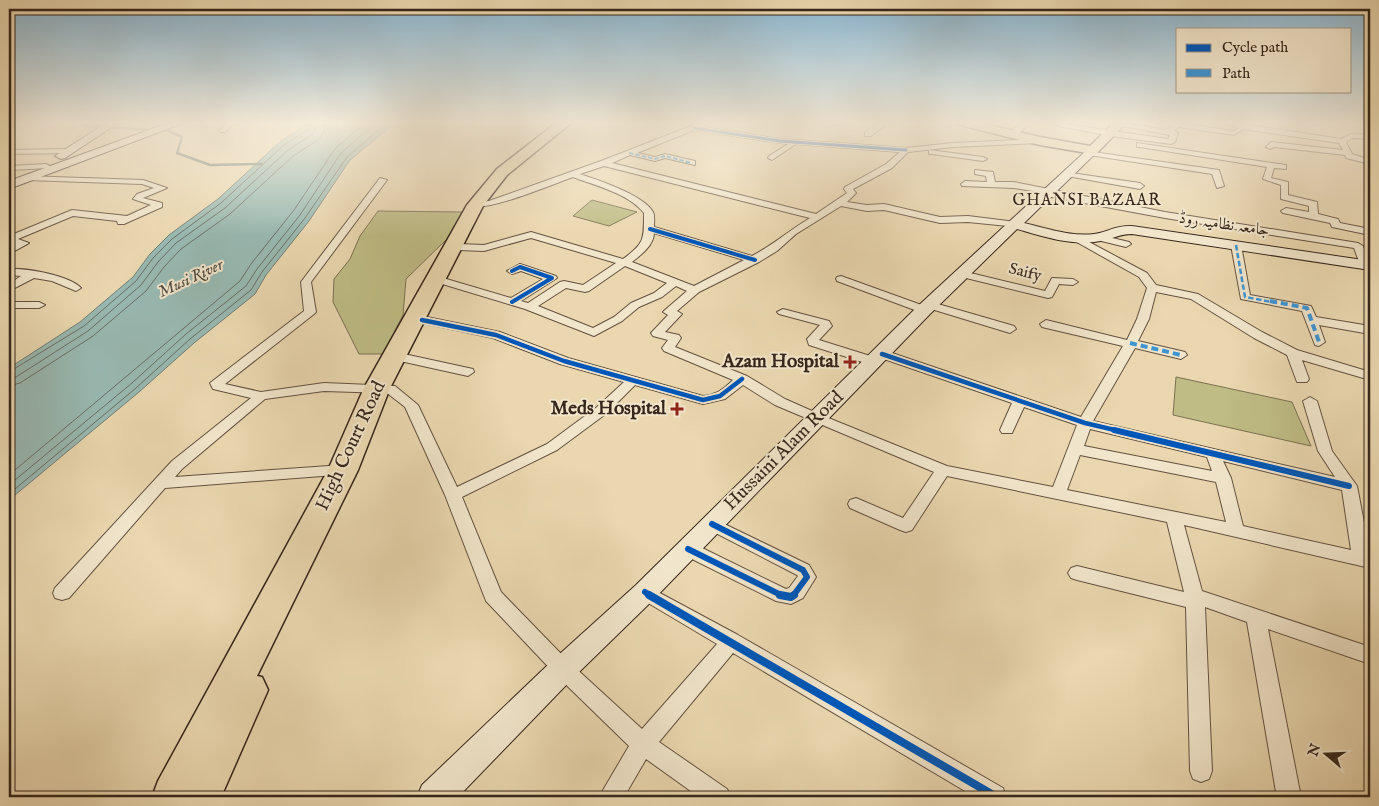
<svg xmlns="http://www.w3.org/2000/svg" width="1379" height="806" viewBox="0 0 1379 806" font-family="'IM FELL English',Amiri,serif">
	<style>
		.green { fill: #bfbc85; stroke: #7b7150 }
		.water { fill: #98b8b1; stroke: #717e75 }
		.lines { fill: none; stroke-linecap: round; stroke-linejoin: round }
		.shore { stroke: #686f66; stroke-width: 1 }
		.stream { stroke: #717e75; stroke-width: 2.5 }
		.street-casing { stroke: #645240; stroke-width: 2 }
		.secondary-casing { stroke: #37261b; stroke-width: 2 }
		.primary-casing { stroke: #37261b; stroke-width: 3 }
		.highway-casing { stroke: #37261b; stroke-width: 3 }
		.street { fill: #f1e5cb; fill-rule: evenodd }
		.secondary { fill: #f1e5cb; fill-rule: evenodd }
		.primary { fill: #ead7af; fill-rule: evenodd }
		.highway { fill: #ead7af; fill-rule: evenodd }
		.quiet-far2 { stroke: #3e95d4; stroke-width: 2; stroke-dasharray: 4.5 2; stroke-linecap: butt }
		.quiet-far1 { stroke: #3e95d4; stroke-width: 2.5; stroke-dasharray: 5.5 2.5; stroke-linecap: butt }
		.quiet { stroke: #3e95d4; stroke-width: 4; stroke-dasharray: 7 4; stroke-linecap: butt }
		.cycleway-far4-casing { stroke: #f1e5cb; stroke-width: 5 }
		.cycleway-far3-casing { stroke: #f1e5cb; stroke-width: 6 }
		.cycleway-far2-casing { stroke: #f1e5cb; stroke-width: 8 }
		.cycleway-far1-casing { stroke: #f1e5cb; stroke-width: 9 }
		.cycleway-casing { stroke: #f1e5cb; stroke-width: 11 }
		.cycleway-far4 { stroke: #0057b8; stroke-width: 3 }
		.cycleway-far3 { stroke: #0057b8; stroke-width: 4 }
		.cycleway-far2 { stroke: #0057b8; stroke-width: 4.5 }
		.cycleway-far1 { stroke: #0057b8; stroke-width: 6 }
		.cycleway { stroke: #0057b8; stroke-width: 8 }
		.poi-dot { fill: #8f2418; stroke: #f1e5cb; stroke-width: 2 }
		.labels { text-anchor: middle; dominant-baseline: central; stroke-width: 4; stroke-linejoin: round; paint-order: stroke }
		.far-neighbourhood-label { font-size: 16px; letter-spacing: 1px; fill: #37261b; stroke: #f1e5cb }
		.far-street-label { font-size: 16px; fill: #37261b; stroke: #f1e5cb }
		.far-water-label { font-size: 16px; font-style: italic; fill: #4f4a40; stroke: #f1e5cb }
		.poi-label { font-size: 19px; font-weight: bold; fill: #37261b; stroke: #f1e5cb; text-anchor: end }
		.street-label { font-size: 19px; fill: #37261b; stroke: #f1e5cb }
	</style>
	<rect width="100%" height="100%" fill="#ead7af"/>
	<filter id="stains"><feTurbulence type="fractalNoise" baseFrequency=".004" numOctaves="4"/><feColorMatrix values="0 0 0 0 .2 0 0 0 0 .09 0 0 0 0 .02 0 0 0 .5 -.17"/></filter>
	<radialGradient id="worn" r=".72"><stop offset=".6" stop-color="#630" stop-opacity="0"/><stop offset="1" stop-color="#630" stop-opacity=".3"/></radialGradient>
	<path class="green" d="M592,200L637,212L609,226L573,216Z
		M378,211L462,212L448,238L406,279L403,315L383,354H359L333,302L334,279L350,259L360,236Z
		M1176,377L1292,402L1311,446L1173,415Z"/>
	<path class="water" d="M309,123H395L350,160L309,221L266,275L255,294L194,343L139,392L9,500V368L80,322L133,277L150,254L169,235L218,199L281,141Z"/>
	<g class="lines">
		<path class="shore" d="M9,372L84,326L136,281L153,258L172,239L221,203L284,145L309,129L311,123
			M9,379L16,377L88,331L141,285L158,262L176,243L225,208L288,150L313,134L317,123
			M9,386L20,383L93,336L146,291L164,267L181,249L230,214L293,156L318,140L324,132L325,123
			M9,475L240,281L251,264L294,210L335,149L365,123
			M9,485L132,383L186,334L246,286L257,269L300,215L341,153L376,123
			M9,494L136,388L190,339L251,290L262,272L305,218L347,157L387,123"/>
		<path class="stream" d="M86,126L169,131L182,137L177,153L210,165L262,164"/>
		<g class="street-casing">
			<path id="street" d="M227,123H234L225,132H221L219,131Z
				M699,123H709L702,127L780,139L906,148L953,143L1043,139V143H1040L953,147L908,152L892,168L853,189L856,193L847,202L867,205L884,204L940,217L968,216L1016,222L1019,223V227L968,222L940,223L884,210L867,211L841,206L796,234L777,251L759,262L699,292L677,311L682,314L665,332L679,335L681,338L675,347L747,376L785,399L821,415L947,466L1053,487L1077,425L1024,407L1012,433H1002L1000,430L1012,403L878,357L876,354L878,351H886L1081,417L1123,346L1042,327L1040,324L1046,320L1127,340L1137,319L1147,288L1139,277L1073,240L1071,238L1076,235L1147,273L1156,285L1198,294L1262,332L1297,350L1370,372V380L1302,360L1309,379L1307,382H1297L1287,355L1254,338L1191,299L1156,292L1149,319L1138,341L1185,352L1187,355L1181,359L1135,348L1093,421L1335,477L1318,451L1303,401L1310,397L1317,401L1332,451L1357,486L1370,554V568L1184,525L1202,591L1370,647V664L1268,629L1300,792L1297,797H1279L1276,792L1247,622L1205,607L1212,771L1209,779L1201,782L1193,779L1190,771L1186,607L1077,580L1071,578L1068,573L1071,568L1077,566L1184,592L1167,522L947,476L912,530L906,532L900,530L850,508L848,504L850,500L856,498L903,518L934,472L775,405L743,385L725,399L703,404L635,385L607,413L557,450L462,497L501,592L570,663L642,729L717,644L638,597L636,592L638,587L645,585L738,635L1003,788L1006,797H975L733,653L659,742L727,789L731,797H699L646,759L624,797H599L629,746L556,675L486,601L445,495L405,407L387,393L324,391L265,399L182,469L175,477L343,465L348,466L351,470L348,474L165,488L69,598L62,600L55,598L53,593L55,588L172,461L251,398L213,389L210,383L304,311L301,282L380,178L387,180L311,282L316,312L314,314L225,384L261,392L324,383L395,386L418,405L457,487L547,444L597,407L624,382L560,364L493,338L418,322L416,320L418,318L422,316L500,332L568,358L703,396C716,395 724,389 733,380L664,351L662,348L668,340L653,336L651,333L668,315L663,312L665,310L687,291L676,286L662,297L639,307L622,321L594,336L525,309L439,283L438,281L443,278L511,298L543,279L521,271L512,274L507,271L520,264L556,276L557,278L521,301L528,303L560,282L564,281L583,285L616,263L531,238L484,251L459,250L454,247L459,244L484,245L531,232L623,259C645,243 644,239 644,213C628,193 596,186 573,177C556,183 482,214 471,205L472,203L489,201L601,161ZM694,130L788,144L769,156L768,158L772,160L796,144L900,152L886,164L845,187L844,189L847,193L816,214L612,163L630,155L655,161L665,158L695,165V161L665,154L655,157L637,153ZM604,166L810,218C790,230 773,245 752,256L654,227C654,222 655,216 653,212C644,195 598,180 580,174ZM654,233L744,260L694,286L632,262C641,255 654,245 654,233ZM625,266L667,283L654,293L631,303L614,317L593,328L538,306L566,288L585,292L589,291ZM1090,429L1207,457L1212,471L1084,446ZM1080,455L1216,482L1226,522L1067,490ZM1223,461L1342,490L1351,550L1243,526L1231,478Z
				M833,123H841L836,126Z
				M880,123H888L871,136H865V132Z
				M1022,123H1030L1015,137H1009V133Z
				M1058,123L1168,139L1170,135L1117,125L1123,123L1166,130L1176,124L1181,123L1233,131L1239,128L1225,123H1237L1341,139L1351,134L1370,135V139L1352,138L1346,142L1352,154L1370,160V164L1346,158L1345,155L1274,147L1270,149L1266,147L1271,142L1343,150L1339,143L1243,129L1234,135L1179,127L1174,131L1178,133L1175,142L1171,144L1111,136L1053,125Z
				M1137,143L1286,165V169L1274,168L1271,178L1288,182V195L1317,202L1318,214L1338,219L1340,223L1370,229V235L1332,227L1330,223L1283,213L1281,211L1286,208L1309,212V206L1281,199V185L1263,179L1267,167L1140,147H1137Z
				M68,149H71V153L9,154V150Z
				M929,150L983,157L987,159L983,161L932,154H929Z
				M1086,151L1219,170L1224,186L1217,188L1212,174L1089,155H1086Z
				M46,164L50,166L49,168L9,170V166Z
				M975,170L993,172L995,182H1014L1165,212L1358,243L1363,246L1370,265L1365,268L1361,267L1354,248L1165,218L1052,197L1045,198L1041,195L1044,193L1014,188L962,186L961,184L965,181L987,182L986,176L975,174Z
				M1064,172L1140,183L1144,186L1140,189L1067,176H1064Z
				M24,176L143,180L167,188L143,198L162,203V207L124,224H118L117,221L73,216L18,239L29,243L9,254V247L15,244L9,242V236L72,210L127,216L151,205L133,199L137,194L154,188L142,184L27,180H24Z
				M1096,234L1129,242L1131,244L1126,247L1093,239L1091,237Z
				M1236,242L1241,245L1250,295L1311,306L1316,317L1370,326V334L1319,325L1325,342L1319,346L1315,345L1302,311L1241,299L1231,245Z
				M9,269C26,268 69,275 81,288L76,291L52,281L34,278L9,291V284L21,276L9,275Z
				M962,271L1045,291L1052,278L1073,279L1078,282L1073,285L1059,284L1052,297L1048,298L958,276L957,274Z
				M841,276L927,307L925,305L927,303L931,302L1014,326L1016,329L1010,333L928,308L930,310L928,312H920L837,281L836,279L837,277Z
				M9,302H39L45,305L39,308H9Z
				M783,309L829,321L832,326L819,340L880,359L881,362L875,366L809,345L807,339L820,325L779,314L777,312Z
				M404,354L473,369L474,372L468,376L400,361L398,358Z
				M712,518L809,565L816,577L803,598L791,604L776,601L682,554L679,549L682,544L688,543L694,544L786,589L789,588L798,576L797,575L706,528L704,524L706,520Z"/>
		</g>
		<g class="secondary-casing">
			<path id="secondary" d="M106,123H118L65,158L61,159L55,156Z
				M168,123H183L9,189V181Z
				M1093,147L1098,150L1097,152L1024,223C1046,228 1071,237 1094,234C1108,232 1116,225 1132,226L1370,261V270L1132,234C1118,234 1108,241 1094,242C1068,245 1042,236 1017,229L930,314L654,599L573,678L458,797H417L422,785L553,660L636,585L918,306L1089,148Z"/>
		</g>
		<g class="primary-casing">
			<path id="primary" d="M959,123H980L1040,137L1090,146L1114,123H1126L1097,153L1093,154L1040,145L960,125Z"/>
		</g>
		<g class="highway-casing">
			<path id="highway" d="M556,123H571L507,175L483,206L390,388L358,470L257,676L262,677L268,690L221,797H152L158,781L328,470L364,388L467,205L497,169Z"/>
		</g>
		<use href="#street" class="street"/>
		<use href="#secondary" class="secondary"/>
		<use href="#primary" class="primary"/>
		<use href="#highway" class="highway"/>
		<path class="quiet-far2" d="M629,153L655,159L665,156L692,163"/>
		<path class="quiet-far1" d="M1236,245L1245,297L1277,303"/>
		<path class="quiet" d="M1270,301L1307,308L1319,342
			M1130,343L1181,355"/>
		<g class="cycleway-far4-casing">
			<path id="cycleway-far4" d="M694,128L780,141L906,150"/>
		</g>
		<g class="cycleway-far3-casing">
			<path id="cycleway-far3" d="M650,229L755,260
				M512,271L520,267L552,278L512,302"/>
		</g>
		<g class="cycleway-far2-casing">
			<path id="cycleway-far2" d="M422,320L496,335L564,361L703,400L720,396L742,379
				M882,354L1085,423L1119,431"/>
		</g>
		<g class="cycleway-far1-casing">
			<path id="cycleway-far1" d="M1114,430L1349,486
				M712,524L803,570L807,577L793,596
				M688,549L783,596
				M645,592L651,596"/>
		</g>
		<g class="cycleway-casing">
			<path id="cycleway" d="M649,595L995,796
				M780,595L791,597L794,595"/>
		</g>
		<use href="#cycleway-far4" class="cycleway-far4"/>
		<use href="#cycleway-far3" class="cycleway-far3"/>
		<use href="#cycleway-far2" class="cycleway-far2"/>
		<use href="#cycleway-far1" class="cycleway-far1"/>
		<use href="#cycleway" class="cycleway"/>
	</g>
	<linearGradient id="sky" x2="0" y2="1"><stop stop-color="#88b6d2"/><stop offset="0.52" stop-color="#f6eddb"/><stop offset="1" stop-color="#f6eddb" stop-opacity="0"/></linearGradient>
	<rect width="1379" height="236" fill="url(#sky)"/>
	<g class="poi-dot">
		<path d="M847.5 354.5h5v5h5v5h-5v5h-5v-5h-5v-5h5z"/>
		<path d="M674.5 401.5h5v5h5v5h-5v5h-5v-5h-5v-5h5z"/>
	</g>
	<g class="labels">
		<g class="far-neighbourhood-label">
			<text x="1087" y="201">GHANSI BAZAAR</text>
		</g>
		<g class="far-street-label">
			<text transform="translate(1224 225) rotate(8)">جامعہ نظامیہ روڈ</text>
			<text transform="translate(1025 273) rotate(14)">Saify</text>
		</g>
		<g class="far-water-label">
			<text transform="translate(191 279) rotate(-25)">Musi River</text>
		</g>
		<g class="poi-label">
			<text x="839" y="362">Azam Hospital</text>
			<text x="666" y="409">Meds Hospital</text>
		</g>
		<g class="street-label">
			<text transform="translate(351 446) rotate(-65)">High Court Road</text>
			<text transform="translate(784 451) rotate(-45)">Hussaini Alam Road</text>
		</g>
	</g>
	<rect width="1379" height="806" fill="none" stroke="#ead7af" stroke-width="30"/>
	<rect x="10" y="10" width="1359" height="786" fill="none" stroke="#37261b" stroke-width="2.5"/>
	<rect x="15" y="15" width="1349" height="776" fill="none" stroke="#37261b"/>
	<rect x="1176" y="28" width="175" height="65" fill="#f1e5cb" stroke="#a79985"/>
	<rect x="1186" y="44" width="25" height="8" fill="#0057b8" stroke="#a79985"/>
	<text x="1222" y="52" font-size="15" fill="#37261b">Cycle path</text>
	<rect x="1186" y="69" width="25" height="8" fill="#3e95d4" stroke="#a79985"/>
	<text x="1222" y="78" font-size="15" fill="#37261b">Path</text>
	<g transform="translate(1326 754) rotate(289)" stroke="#f1e5cb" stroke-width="4" paint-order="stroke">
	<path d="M0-4L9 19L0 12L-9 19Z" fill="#37261b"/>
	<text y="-8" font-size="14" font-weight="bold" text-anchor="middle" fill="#37261b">N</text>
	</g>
	<rect width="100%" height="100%" filter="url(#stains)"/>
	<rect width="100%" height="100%" fill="url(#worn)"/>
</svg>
